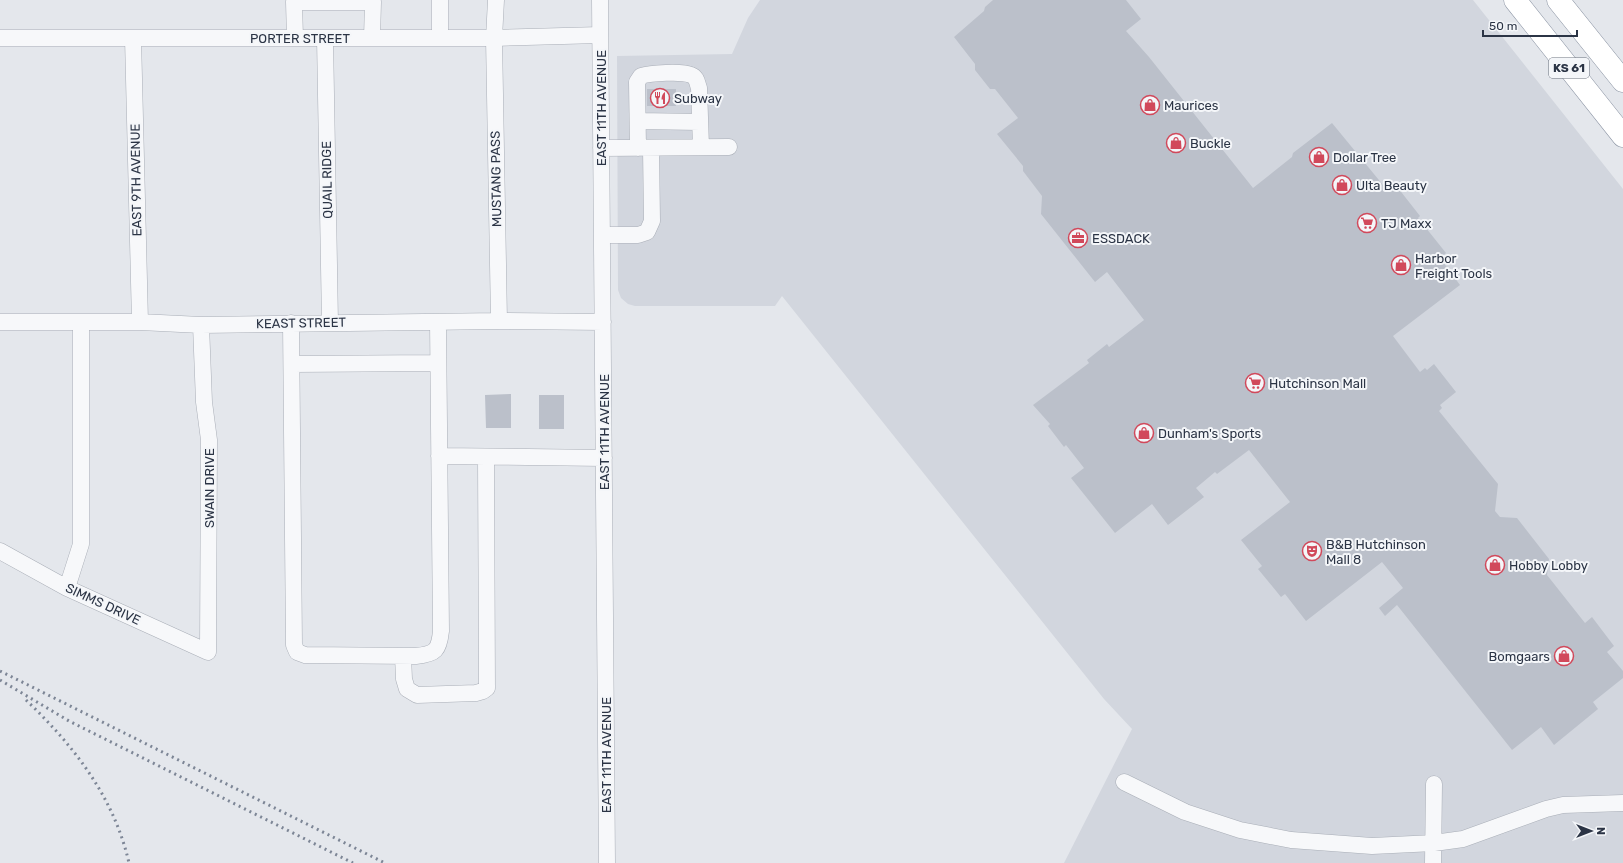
<svg xmlns="http://www.w3.org/2000/svg" width="1623" height="863" viewBox="0 0 1623 863" font-family="Rubik,sans-serif">
	<style>
		.built { fill: #d2d6de }
		.building { fill: #bbc0ca }
		.lines { fill: none; stroke-linecap: round; stroke-linejoin: round }
		.minor-casing { stroke: #a9aeb7; stroke-width: 17 }
		.highway-casing { stroke: #8b94a3; stroke-width: 23 }
		.minor { stroke: #f7f8fa; stroke-width: 16 }
		.highway { stroke: #fff; stroke-width: 22 }
		.rail { stroke: #7d8696; stroke-width: 3; stroke-dasharray: 2 4; stroke-linecap: butt }
		.labels { text-anchor: middle; dominant-baseline: central; stroke-width: 4; stroke-linejoin: round; paint-order: stroke }
		.shield { fill: #f4f6f9; stroke: #676e7b; stroke-width: 1 }
		.shield-label { font-size: 12px; font-weight: bold; fill: #2b3445 }
		.street-label { font-size: 13px; fill: #2b3445; stroke: #f4f6f9 }
		.poi-label { font-size: 13px; fill: #2b3445; stroke: #f4f6f9; text-anchor: start }
	</style>
	<rect width="100%" height="100%" fill="#e4e7ec"/>
	<path class="built" d="M760,0H1473L1623,189V863H1064L1132,729L1104,699L782,296L775,306H635L628,304L621,298L618,290L617,56L732,54L748,18Z"/>
	<path class="building" d="M993,0H1126L1141,19L1126,31L1149,57L1253,188L1292,157L1293,153L1332,123L1383,185L1391,179L1420,216L1418,218L1446,253L1440,258L1460,285L1393,336L1420,372L1425,368L1427,370L1434,364L1456,392L1440,405L1442,408L1439,411L1498,484L1495,511L1500,517L1517,518L1549,559L1547,575L1585,623L1592,617L1614,646L1607,652L1623,671V678L1593,702L1598,709L1554,745L1541,727L1512,750L1397,605L1385,616L1379,608L1403,588L1382,562L1306,621L1285,594L1281,597L1258,569L1262,566L1241,540L1290,502L1249,450L1217,474L1215,472L1196,488L1204,497L1168,525L1152,504L1115,533L1071,478L1084,468L1066,445L1064,447L1048,426L1050,424L1033,405L1089,363L1087,360L1107,344L1109,347L1144,320L1107,272L1095,282L1041,214L1042,196L1023,171V166L997,134L1018,118L995,89H990L975,70V64L954,37L984,11L985,7Z
		M647,89H676V106H647Z
		M511,394V428H486L485,395Z
		M539,395H564V429H539Z"/>
	<g class="lines">
		<g class="minor-casing">
			<path id="minor" d="M440,0V38
				M496,0L494,38L499,321
				M600,0L607,863
				M0,38H494L600,35
				M133,38L140,322
				M295,38L294,2H373L372,38
				M325,38L330,323
				M638,121L700,122
				M601,148L729,147
				M638,148L637,82L641,76C650,73 682,71 691,75C697,77 697,83 699,88L701,147
				M602,235H638L647,232L652,221L651,148
				M0,322H140L201,325L499,321L603,322
				M291,323L294,645L297,652L305,655L416,656C436,654 439,650 441,631L438,322
				M292,364L438,363
				M439,456L604,458
				M0,551L67,588L208,652L209,440L204,402L201,325
				M67,588L81,544V322
				M403,656L404,679L407,689L417,695L476,693L483,691L487,688L486,457
				M1124,782L1185,812L1240,830L1291,840L1372,846L1434,843L1463,839L1546,809L1563,805L1623,803
				M1433,863L1434,784"/>
		</g>
		<g class="highway-casing">
			<path id="highway" d="M1515,0L1623,136
				M1558,0L1623,81"/>
		</g>
		<use href="#minor" class="minor"/>
		<use href="#highway" class="highway"/>
		<path class="rail" d="M0,671L385,863
			M0,680L69,721L353,863
			M26,700C74,746 114,797 129,863"/>
	</g>
	<defs>
		<g id="restaurant-ring" transform="scale(1)"><circle r="9.5" fill="#f4f6f9" stroke="#d1495b" stroke-width="1.5"/><path d="M-5-6h1v4h1v-4h1v4h1v-4h1v5L-1.5 .5V6h-2V.5L-5-1ZM5-6V6H3V1.5H1.5Q1.5-4 5-6Z" fill="#d1495b"/></g>
		<g id="shop-ring" transform="scale(1)"><circle r="9.5" fill="#f4f6f9" stroke="#d1495b" stroke-width="1.5"/><path d="M-5-2.5h2.3a2.7 3.5 0 0 1 5.4 0H5L5.5 6h-11ZM-1.5-2.5h3a1.5 2.3 0 0 0-3 0Z" fill="#d1495b"/></g>
		<g id="supermarket-ring" transform="scale(1)"><circle r="9.5" fill="#f4f6f9" stroke="#d1495b" stroke-width="1.5"/><path d="M-6-5.5h2.5l.6 2H6L4.5 2H-2.5L-4.4-4H-6ZM-1.5 3.2a1.3 1.3 0 1 0 .1 0ZM3 3.2a1.3 1.3 0 1 0 .1 0Z" fill="#d1495b"/></g>
		<g id="office-ring" transform="scale(1)"><circle r="9.5" fill="#f4f6f9" stroke="#d1495b" stroke-width="1.5"/><path d="M-6-3h4V-5.5h4V-3h4V5H-6ZM-1-4.5V-3h2v-1.5ZM-6 0V1H6V0Z" fill="#d1495b"/></g>
		<g id="theatre-ring" transform="scale(1)"><circle r="9.5" fill="#f4f6f9" stroke="#d1495b" stroke-width="1.5"/><path d="M-5-5.5Q0-4 5-5.5V0Q5 5 0 6Q-5 5-5 0ZM-3.3-2.5H-1v1.5H-3.3ZM1-2.5H3.3v1.5H1ZM-2.8 1Q0 5.5 2.8 1Z" fill="#d1495b"/></g>
	</defs>
	<g fill-rule="evenodd">
		<use href="#restaurant-ring" x="660" y="98"/>
		<use href="#shop-ring" x="1150" y="105"/>
		<use href="#shop-ring" x="1176" y="143"/>
		<use href="#shop-ring" x="1319" y="157"/>
		<use href="#shop-ring" x="1342" y="185"/>
		<use href="#supermarket-ring" x="1367" y="223"/>
		<use href="#office-ring" x="1078" y="238"/>
		<use href="#shop-ring" x="1401" y="265"/>
		<use href="#supermarket-ring" x="1255" y="383"/>
		<use href="#shop-ring" x="1144" y="433"/>
		<use href="#theatre-ring" x="1312" y="551"/>
		<use href="#shop-ring" x="1495" y="565"/>
		<use href="#shop-ring" x="1564" y="656"/>
	</g>
	<g class="labels">
		<rect class="shield" x="1549" y="58" width="40" height="20" rx="3"/>
		<g class="shield-label">
			<text x="1569" y="68">KS 61</text>
		</g>
		<g class="street-label">
			<text x="300" y="38">PORTER STREET</text>
			<text transform="translate(601 108) rotate(-90)">EAST 11TH AVENUE</text>
			<text transform="translate(496 179) rotate(-91)">MUSTANG PASS</text>
			<text transform="translate(136 180) rotate(-91)">EAST 9TH AVENUE</text>
			<text transform="translate(327 180) rotate(-91)">QUAIL RIDGE</text>
			<text transform="translate(301 323) rotate(-1)">KEAST STREET</text>
			<text transform="translate(604 432) rotate(-90)">EAST 11TH AVENUE</text>
			<text transform="translate(209 488) rotate(-90)">SWAIN DRIVE</text>
			<text transform="translate(103 604) rotate(25)">SIMMS DRIVE</text>
			<text transform="translate(606 755) rotate(-90)">EAST 11TH AVENUE</text>
		</g>
		<g class="poi-label">
			<text x="674" y="98">Subway</text>
			<text x="1164" y="105">Maurices</text>
			<text x="1190" y="143">Buckle</text>
			<text x="1333" y="157">Dollar Tree</text>
			<text x="1356" y="185">Ulta Beauty</text>
			<text x="1381" y="223">TJ Maxx</text>
			<text x="1092" y="238">ESSDACK</text>
			<text x="1415" y="258">Harbor<tspan x="1415" dy="15">Freight Tools</tspan></text>
			<text x="1269" y="383">Hutchinson Mall</text>
			<text x="1158" y="433">Dunham's Sports</text>
			<text x="1326" y="544">B&amp;B Hutchinson<tspan x="1326" dy="15">Mall 8</tspan></text>
			<text x="1509" y="565">Hobby Lobby</text>
			<text x="1550" y="656" text-anchor="end">Bomgaars</text>
		</g>
	</g>
	<g transform="translate(1591 831) rotate(90)" stroke="#f4f6f9" stroke-width="3" paint-order="stroke">
	<path d="M0-3L7 15L0 10L-7 15Z" fill="#2b3445"/>
	<text y="-6" font-size="11" font-weight="bold" text-anchor="middle" fill="#2b3445">N</text>
	</g>
	<path d="M1483 30v6h94v-6" fill="none" stroke="#2b3445" stroke-width="2"/>
	<text x="1489" y="30" font-size="12" fill="#2b3445" stroke="#f4f6f9" stroke-width="3" paint-order="stroke">50 m</text>
</svg>
